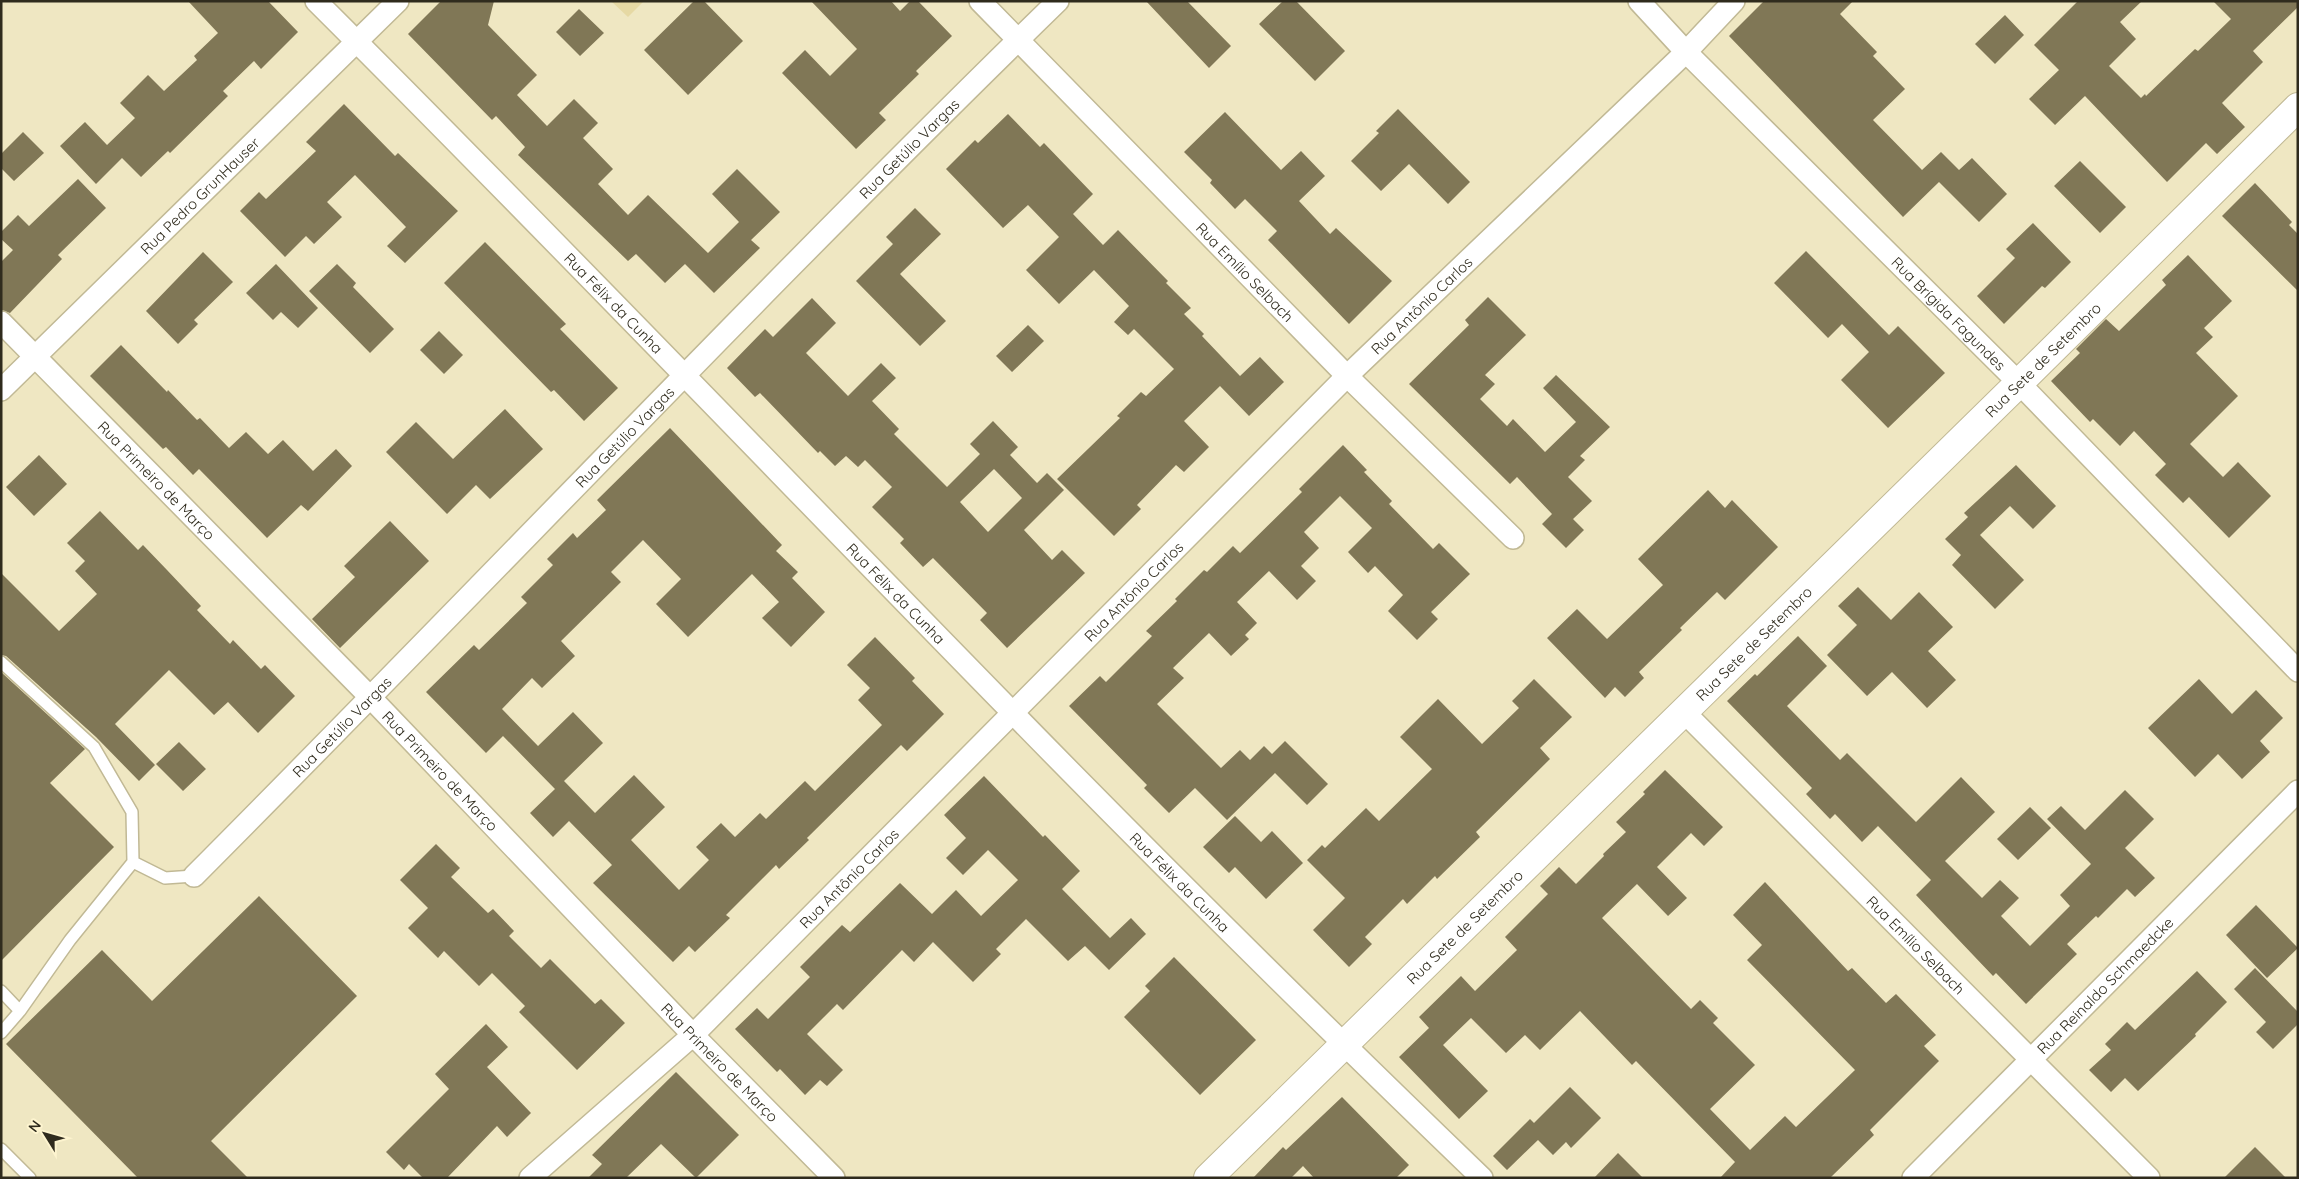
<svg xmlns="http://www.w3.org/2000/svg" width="2299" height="1179" viewBox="0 0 2299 1179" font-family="Quicksand,sans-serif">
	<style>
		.green { fill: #e6d9a4 }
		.building { fill: #807756; fill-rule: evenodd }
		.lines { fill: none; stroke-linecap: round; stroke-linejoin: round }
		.service-casing { stroke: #c1b995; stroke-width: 14 }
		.minor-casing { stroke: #c1b995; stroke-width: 24 }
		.secondary-casing { stroke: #c1b995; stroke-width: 30 }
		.service { stroke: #fff; stroke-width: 11 }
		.minor { stroke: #fff; stroke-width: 21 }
		.secondary { stroke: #fff; stroke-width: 28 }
		.labels { text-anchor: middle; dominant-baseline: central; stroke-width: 4; stroke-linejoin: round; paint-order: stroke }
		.street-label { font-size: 15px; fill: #2f2b1d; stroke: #fdf4cf }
	</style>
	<rect width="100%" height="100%" fill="#efe7c2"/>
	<path class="green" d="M611,1H644L628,17Z"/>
	<path class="building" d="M188,1H268L298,32L261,69L254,61L223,91L228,96L170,153L168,151L141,177L122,158L96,184L60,146L85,122L107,145L135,118L120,103L148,75L164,91L197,60L194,56L218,33Z
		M441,1H494L488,25L537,75L517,95L547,126L574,99L598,123L583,138L613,169L598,184L628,215L648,195L708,253L739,222L712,194L737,169L780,212L751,240L760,248L714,293L685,264L665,283L636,254L628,261L518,155L525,147L496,116L492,120L408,34Z
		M694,1H704L743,41L688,95L644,50Z
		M811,1H891L900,11L910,1H918L952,36L916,71L919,74L879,113L886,120L856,149L782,73L805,50L830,76L857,49Z
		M1146,1H1187L1231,46L1209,68Z
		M1283,1H1296L1345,51L1315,81L1259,24Z
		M1764,1H1853L1840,14L1877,52L1873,56L1905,89L1873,120L1922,170L1941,152L1959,170L1972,158L2007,194L1979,222L1939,182L1903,217L1729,36Z
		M2078,1H2142L2120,22L2136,39L2109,66L2141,98L2145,94L2146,96L2195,49L2198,51L2231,19L2213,1H2298V7L2253,51L2263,62L2222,103L2245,127L2217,154L2206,143L2167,182L2085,96L2055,125L2029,99L2059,70L2034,45Z
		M579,9L604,33L580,56L556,32Z
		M2005,15L2024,35L1995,64L1975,44Z
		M344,104L395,156L398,153L458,211L405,263L387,246L406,227L355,175L327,202L342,217L314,244L306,236L285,257L240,211L259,192L266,199L316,151L306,142Z
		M1398,109L1470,182L1448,204L1409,164L1381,191L1351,161L1379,133L1376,131Z
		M1225,112L1281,170L1301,151L1325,176L1299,201L1330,234L1336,228L1392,281L1349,324L1268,240L1277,231L1245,199L1235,209L1210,183L1212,180L1184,152Z
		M1008,114L1040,147L1044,143L1093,194L1073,214L1103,245L1118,230L1168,281L1166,283L1191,308L1184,314L1204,334L1202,336L1240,376L1260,357L1284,382L1249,416L1220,386L1184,421L1209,447L1184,472L1176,465L1137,505L1141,509L1114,536L1057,479L1120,418L1117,416L1141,392L1146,396L1174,369L1134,329L1128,335L1114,322L1129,306L1094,270L1059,304L1026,270L1059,237L1028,205L1003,228L946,169L975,140L978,143Z
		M23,132L44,153L14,181L1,168V154Z
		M2080,161L2126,207L2100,233L2054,186Z
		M78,179L106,208L58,255L62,259L10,313L1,310V262L13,250L1,239V232L18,215L29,226Z
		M2255,183L2292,222L2289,225L2298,234V291L2222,216Z
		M915,208L941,234L900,274L946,321L920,346L856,281L893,244L886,237Z
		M2033,223L2071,262L2045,288L2042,286L2004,324L1977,296L2015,258L2006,249Z
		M485,242L566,324L560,329L618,388L584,421L554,390L551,392L444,283Z
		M1806,251L1889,335L1898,326L1945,373L1888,428L1841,380L1869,352L1842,324L1828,338L1774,283Z
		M203,252L233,282L194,320L198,324L178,344L146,311Z
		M2188,255L2232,301L2204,328L2213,337L2196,353L2238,396L2190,444L2223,477L2238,462L2271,496L2229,538L2189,497L2183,503L2155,475L2166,464L2134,431L2120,446L2093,419L2090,422L2051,381L2080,353L2076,349L2106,319L2119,331L2166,285L2162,280Z
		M276,264L318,308L298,328L281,312L273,320L246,293Z
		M337,264L356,283L353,287L394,329L370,353L309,291Z
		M1488,297L1526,335L1485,375L1495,384L1480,399L1507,426L1513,419L1545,452L1576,422L1543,388L1556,375L1610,427L1580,456L1585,460L1568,477L1592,501L1573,519L1584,530L1566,548L1542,524L1552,514L1517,477L1510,484L1409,384L1469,325L1465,320Z
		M812,298L836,323L806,353L848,396L881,363L896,378L872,401L899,429L894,434L947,487L980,454L970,444L993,421L1018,447L1010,455L1037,483L1047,473L1064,490L1024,530L1052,560L1062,550L1085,573L1007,648L980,620L987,613L933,558L923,567L900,543L904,539L872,507L892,487L865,460L858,467L846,456L835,466L820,451L818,453L760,393L755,397L727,368L765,329L773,337ZM994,469L1022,498L988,532L960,502Z
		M1028,325L1044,341L1012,372L996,356Z
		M439,331L463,355L444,374L420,350Z
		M121,345L167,392L168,390L197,420L200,418L229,448L246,432L268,454L283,440L313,471L336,449L352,466L308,511L301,505L267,538L199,469L193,475L166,447L163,449L90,376Z
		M505,409L543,449L490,499L476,485L447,514L386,452L416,422L453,459Z
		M670,428L782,545L776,551L798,572L792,578L825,612L791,647L762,618L779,602L752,574L688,637L656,604L681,579L643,540L611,572L621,582L561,641L575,656L542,688L532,678L502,709L538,746L573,712L603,743L564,781L595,813L634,775L665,807L631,840L679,890L709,860L696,847L721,823L735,837L760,813L766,819L805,781L815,791L882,725L858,700L870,688L847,665L875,637L915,678L912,681L944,714L907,751L901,745L807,838L809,840L779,869L776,865L726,915L730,918L695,952L689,946L673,962L593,883L612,865L569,821L553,837L530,813L555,789L503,736L486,753L426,692L474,645L479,650L527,603L521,597L553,565L547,559L573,533L577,538L606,510L597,500Z
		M1343,445L1367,470L1364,472L1392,501L1389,504L1433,549L1439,543L1470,574L1431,612L1438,619L1417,640L1388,611L1403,595L1375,566L1368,573L1348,552L1372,528L1340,496L1304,532L1319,548L1301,566L1316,581L1297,600L1269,571L1237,602L1257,623L1245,635L1249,639L1231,656L1209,633L1173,668L1184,678L1157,704L1221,768L1240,750L1250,760L1264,746L1272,754L1285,741L1328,784L1307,805L1275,773L1227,820L1195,788L1169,813L1144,788L1147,785L1069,706L1100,676L1106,682L1152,636L1146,631L1177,601L1175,599L1204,570L1207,572L1233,546L1240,553L1302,492L1299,489Z
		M39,455L67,484L34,516L6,487Z
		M2016,465L2056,506L2033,529L2010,506L1980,535L2024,580L1995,609L1952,565L1961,555L1945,539L1968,517L1964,513Z
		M1708,490L1725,508L1732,500L1778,547L1725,600L1717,592L1680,628L1682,630L1639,672L1644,678L1625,697L1615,687L1605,698L1547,638L1577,609L1607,639L1663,585L1638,559Z
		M100,511L138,550L143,545L167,570L201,606L197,610L230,644L233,640L261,669L265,665L295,696L258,733L228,702L214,715L169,670L115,724L155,765L139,781L96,737L6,656L1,655V573L59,631L97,594L75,571L85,561L67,543Z
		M390,521L429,561L340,648L312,619L355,577L344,566Z
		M1858,587L1891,620L1919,592L1953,627L1928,651L1956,680L1927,708L1892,672L1867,696L1827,655L1857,625L1838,606Z
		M1798,636L1827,666L1787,706L1840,760L1847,753L1916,822L1961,777L1995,812L1945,861L1982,898L2000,880L2019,898L2001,916L2030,946L2070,906L2060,895L2091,864L2047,819L2061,806L2085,830L2125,790L2154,819L2125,848L2155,878L2135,897L2127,889L2098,918L2096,916L2067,944L2077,954L2026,1004L1996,973L1993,976L1916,895L1931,880L1878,826L1862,842L1835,814L1830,819L1806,794L1812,788L1727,701L1755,674L1757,676Z
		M1,672L85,749L50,783L114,847L1,961Z
		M1534,679L1572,717L1540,748L1550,759L1476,832L1480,837L1437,879L1435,876L1407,904L1403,899L1365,937L1372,944L1349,967L1313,930L1345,898L1307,860L1322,845L1325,848L1366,808L1379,821L1432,769L1400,737L1438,699L1482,744L1519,708L1512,701Z
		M2199,679L2232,714L2256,690L2283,718L2260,741L2270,752L2242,779L2218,754L2195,777L2148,728Z
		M179,742L206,769L183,791L156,764Z
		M1665,770L1723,827L1704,846L1691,833L1657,867L1687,898L1668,916L1637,884L1602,918L1691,1009L1700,1000L1718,1018L1713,1023L1755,1065L1710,1109L1750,1150L1785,1116L1796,1127L1855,1070L1747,960L1762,945L1733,915L1765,882L1848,971L1852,968L1886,1003L1896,994L1936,1035L1924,1046L1939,1061L1870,1130L1874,1135L1830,1178H1720L1735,1162L1636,1061L1632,1065L1580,1011L1540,1050L1525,1035L1506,1053L1471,1018L1443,1045L1488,1091L1459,1119L1399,1057L1429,1028L1419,1017L1461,976L1475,991L1517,950L1505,937L1548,894L1540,886L1559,867L1576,884L1604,856L1603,854L1626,832L1616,822L1645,794L1643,792Z
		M984,776L1043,837L1045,835L1080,871L1062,889L1110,938L1131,918L1146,934L1109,970L1085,946L1068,961L1026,919L996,949L1001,954L973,982L933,942L914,962L902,950L843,1010L837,1004L807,1034L843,1070L827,1086L820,1080L805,1095L780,1069L777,1072L735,1029L757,1008L768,1019L810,977L800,967L842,925L850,932L900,883L932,914L956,890L981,916L1018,880L988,850L963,875L946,858L966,838L944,815Z
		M2030,807L2051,828L2018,860L1997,839Z
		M1235,816L1261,842L1272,831L1303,863L1266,899L1235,867L1229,873L1203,847Z
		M436,844L460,868L451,877L488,913L493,909L514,931L509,936L541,968L550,959L595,1004L601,999L625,1023L577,1070L519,1012L525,1006L492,973L479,986L444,951L438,958L408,928L428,908L400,880Z
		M259,896L357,996L211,1141L248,1178H138L6,1044L102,950L152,1001Z
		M2256,905L2298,948L2267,978L2226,935Z
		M1174,957L1256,1040L1200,1095L1124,1017L1150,991L1145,986Z
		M2255,968L2298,1012V1024L2273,1049L2256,1032L2266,1022L2234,989Z
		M2197,971L2227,1002L2195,1034L2196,1036L2138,1091L2125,1078L2111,1092L2089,1070L2111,1050L2105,1044L2127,1022L2135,1030Z
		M486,1024L508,1047L487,1067L531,1113L507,1137L497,1126L447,1178H423L409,1164L404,1170L386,1152L449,1089L435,1074Z
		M676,1072L739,1135L696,1178L661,1144L626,1178H588L602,1164L592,1155Z
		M1570,1087L1601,1118L1571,1148L1566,1142L1553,1155L1538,1140L1507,1170L1493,1156L1530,1119L1534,1123Z
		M1342,1097L1409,1165L1396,1178H1314L1303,1166L1291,1178H1253L1283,1147L1286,1150Z
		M2255,1147L2286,1178H2224Z
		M1618,1153L1643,1178H1594Z"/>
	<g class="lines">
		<g class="service-casing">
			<path id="service" d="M1,662L94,747L132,812L133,862L70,940L20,1011L1,1033
				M133,862L165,878L194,876
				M1,991L20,1011
				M1,1149L30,1178"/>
		</g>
		<g class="minor-casing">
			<g id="minor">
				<path id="s1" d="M316,1C550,234 778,473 1009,709C1164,868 1322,1024 1482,1178"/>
				<path id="s2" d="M980,1L1347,376L1513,538"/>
				<path id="s3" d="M1639,1L1686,52L2019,383L2298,671"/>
				<path id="s4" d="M1,322L371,698L693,1035L834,1178"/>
				<path id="s5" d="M1,390L398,1"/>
				<path id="s6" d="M1683,711L2149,1178"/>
				<path id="s7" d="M194,876C483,586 764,287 1058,1"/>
				<path id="s8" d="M530,1178L693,1035L1347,376L1686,52L1734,1"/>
				<path id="s9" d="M1913,1178L2298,791"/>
			</g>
		</g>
		<g class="secondary-casing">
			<g id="secondary">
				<path id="s10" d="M1208,1178L2019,383L2298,107"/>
			</g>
		</g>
		<use href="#service" class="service"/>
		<use href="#minor" class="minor"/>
		<use href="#secondary" class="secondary"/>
	</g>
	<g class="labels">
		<g class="street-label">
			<text stroke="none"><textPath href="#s7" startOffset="1020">Rua Getúlio Vargas</textPath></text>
			<text stroke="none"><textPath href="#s5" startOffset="278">Rua Pedro GrunHauser</textPath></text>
			<text stroke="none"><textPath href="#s2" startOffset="379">Rua Emílio Selbach</textPath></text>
			<text stroke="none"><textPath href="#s1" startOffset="424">Rua Félix da Cunha</textPath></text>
			<text stroke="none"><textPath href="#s8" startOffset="1248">Rua Antônio Carlos</textPath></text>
			<text stroke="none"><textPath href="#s3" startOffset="440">Rua Brígida Fagundes</textPath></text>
			<text stroke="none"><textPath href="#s10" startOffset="1169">Rua Sete de Setembro</textPath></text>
			<text stroke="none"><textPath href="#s7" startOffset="615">Rua Getúlio Vargas</textPath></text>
			<text stroke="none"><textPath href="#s4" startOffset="222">Rua Primeiro de Março</textPath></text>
			<text stroke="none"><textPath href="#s8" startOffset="842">Rua Antônio Carlos</textPath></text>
			<text stroke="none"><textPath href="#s1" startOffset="829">Rua Félix da Cunha</textPath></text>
			<text stroke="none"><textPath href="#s10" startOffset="764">Rua Sete de Setembro</textPath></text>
			<text stroke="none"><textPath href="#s7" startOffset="210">Rua Getúlio Vargas</textPath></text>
			<text stroke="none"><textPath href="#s4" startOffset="628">Rua Primeiro de Março</textPath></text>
			<text stroke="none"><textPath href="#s8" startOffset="438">Rua Antônio Carlos</textPath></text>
			<text stroke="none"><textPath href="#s1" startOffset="1234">Rua Félix da Cunha</textPath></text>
			<text stroke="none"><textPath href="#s10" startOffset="359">Rua Sete de Setembro</textPath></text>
			<text stroke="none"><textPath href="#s6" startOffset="330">Rua Emílio Selbach</textPath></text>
			<text stroke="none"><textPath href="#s9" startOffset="272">Rua Reinaldo Schmaedcke</textPath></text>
			<text stroke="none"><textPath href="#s4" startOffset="1032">Rua Primeiro de Março</textPath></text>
		</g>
	</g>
	<rect width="2299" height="1179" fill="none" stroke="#2f2b1d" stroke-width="5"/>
	<g transform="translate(45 1134) rotate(307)" stroke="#fdf4cf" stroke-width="4" paint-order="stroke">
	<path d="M0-4L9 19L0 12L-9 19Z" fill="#2f2b1d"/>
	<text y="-8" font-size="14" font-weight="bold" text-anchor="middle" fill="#2f2b1d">N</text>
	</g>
</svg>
